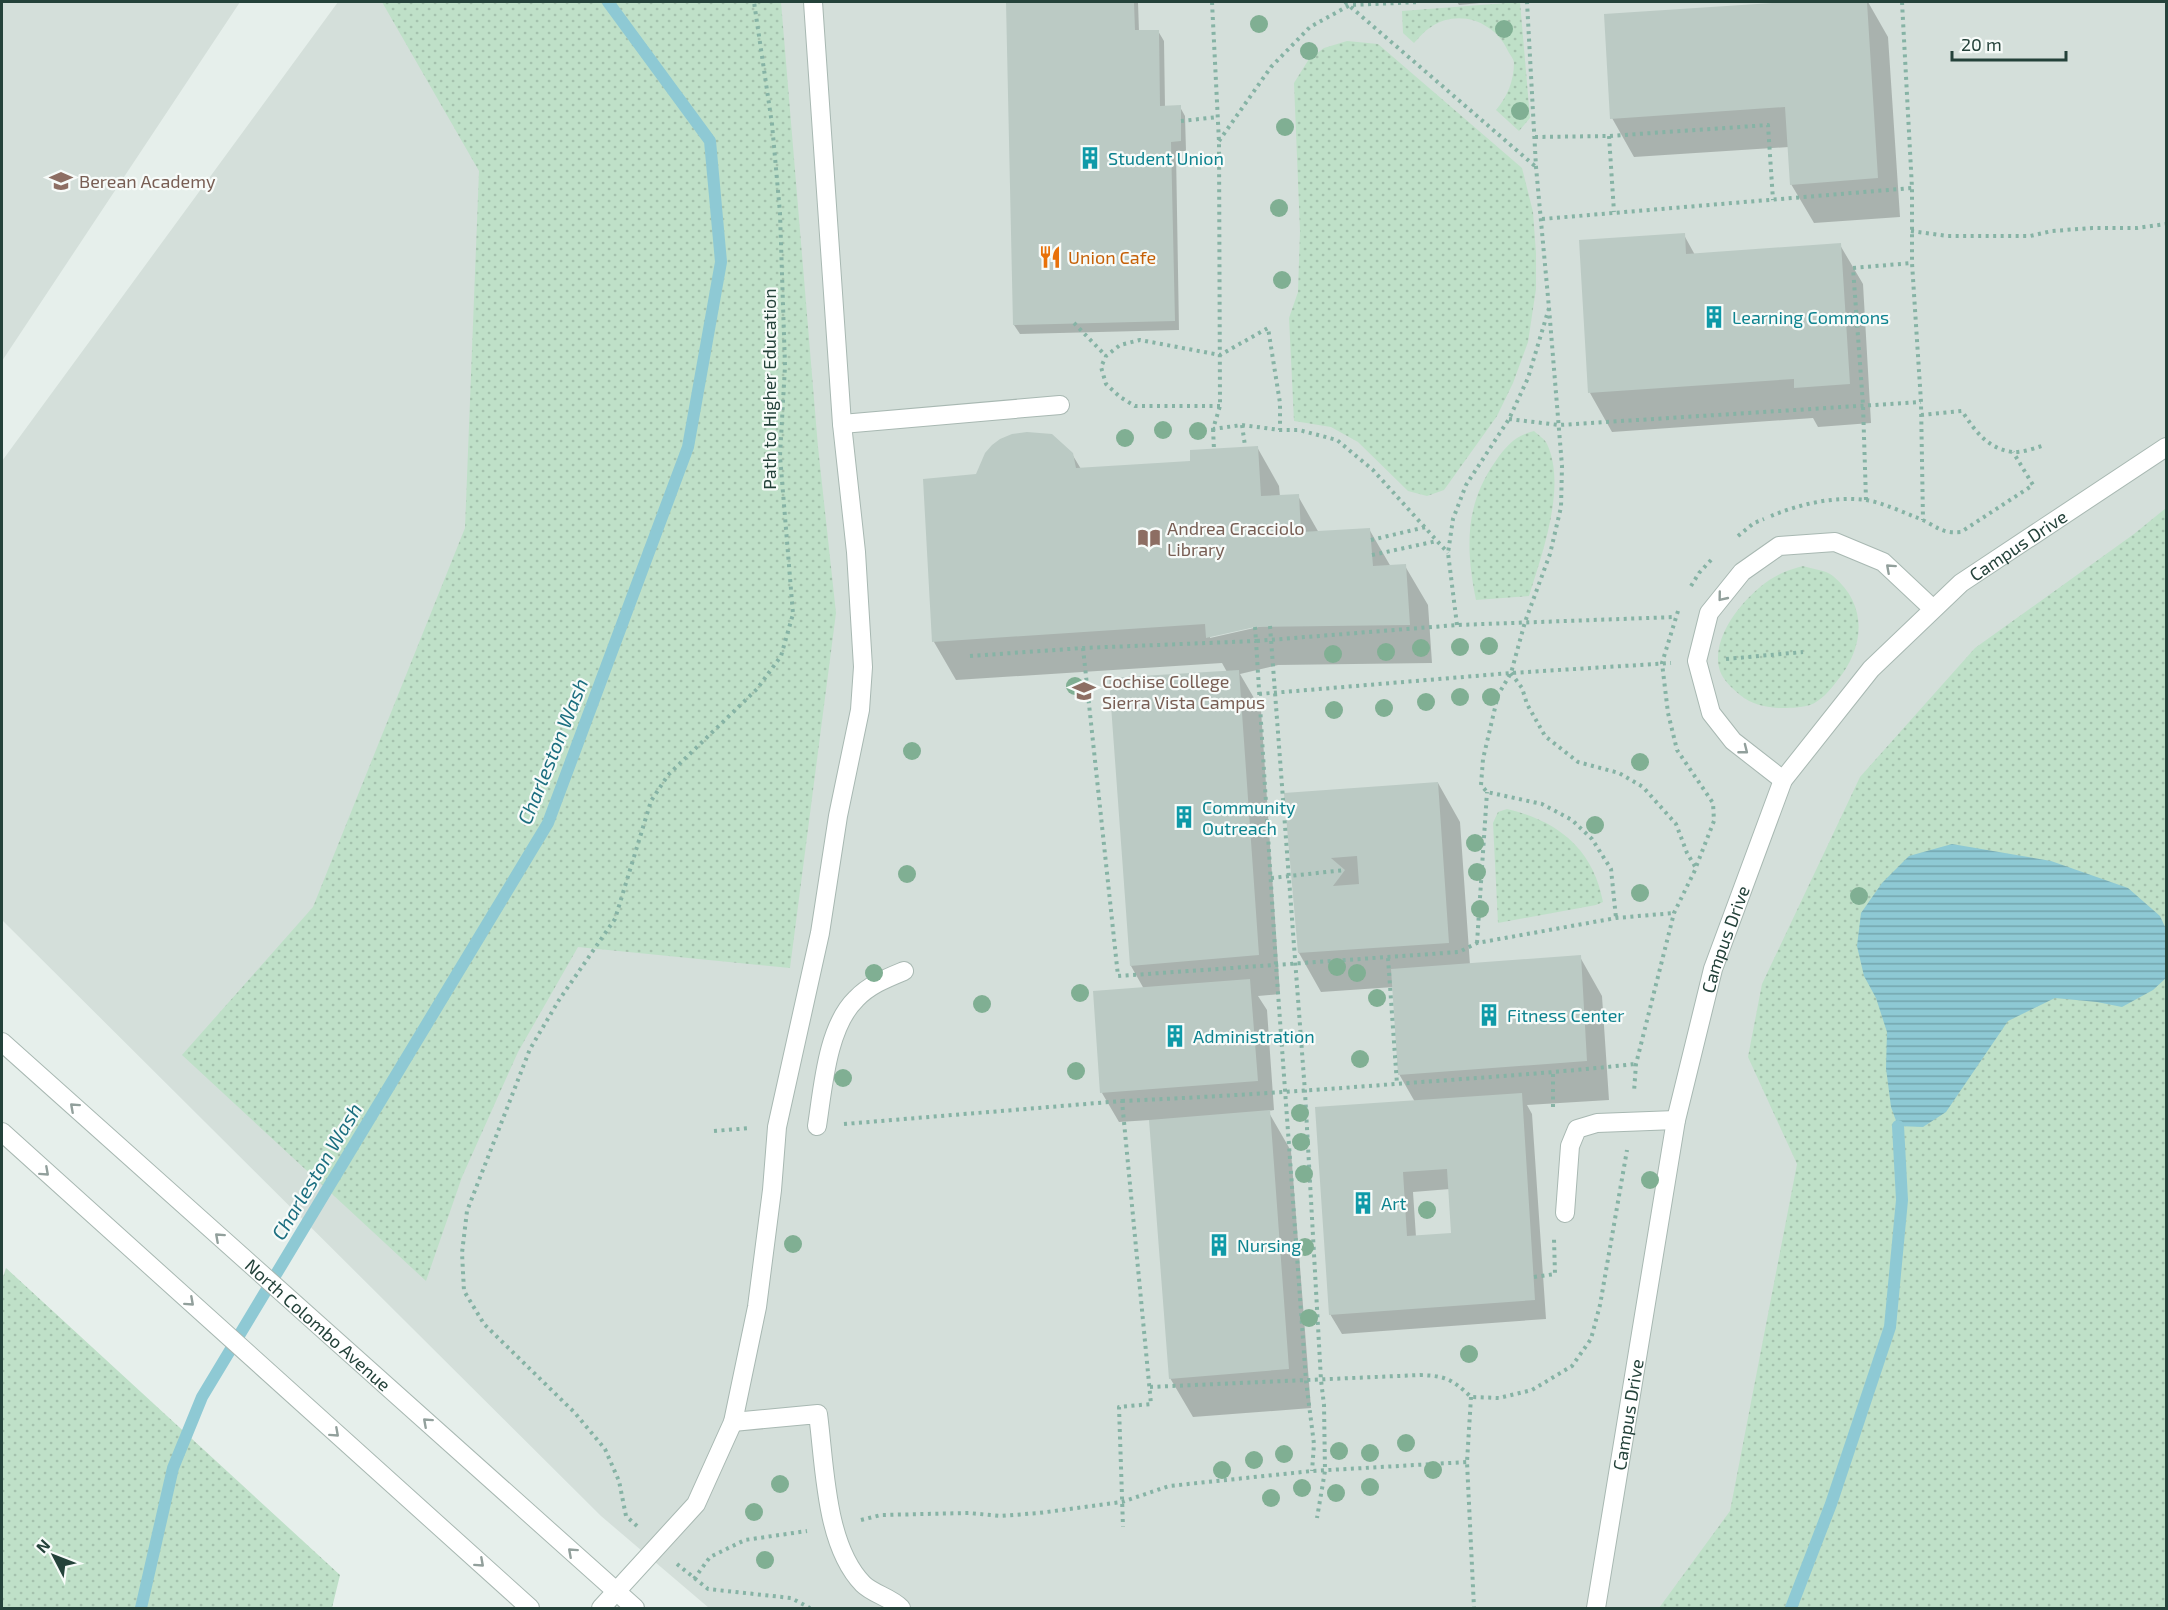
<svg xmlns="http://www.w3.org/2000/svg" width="2168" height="1610" viewBox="0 0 2168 1610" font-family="'Exo 2',sans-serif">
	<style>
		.built { fill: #d4dfda }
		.grass { fill: url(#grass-dots) }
		.water { fill: url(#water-rules) }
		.shadow { fill: #0003; fill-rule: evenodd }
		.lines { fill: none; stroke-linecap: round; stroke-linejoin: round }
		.stream { stroke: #8ec9d4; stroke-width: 12 }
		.building { fill: #bbcac4; fill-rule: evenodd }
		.service-casing { stroke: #a8b8b2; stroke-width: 20 }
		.minor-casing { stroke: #a8b8b2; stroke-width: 20 }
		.tertiary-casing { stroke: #a8b8b2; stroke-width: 20 }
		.path { stroke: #86b3a5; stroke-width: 4; stroke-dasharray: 3 4.5; stroke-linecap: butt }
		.service { stroke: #fff; stroke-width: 18 }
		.minor { stroke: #fff; stroke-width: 18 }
		.tertiary { stroke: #fff; stroke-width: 18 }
		.tree { fill: #80af93 }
		.oneway { stroke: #92a09c }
		.labels { text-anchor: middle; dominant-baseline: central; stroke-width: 4.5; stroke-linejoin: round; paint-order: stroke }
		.culture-label { font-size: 18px; fill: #0d838f; stroke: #f7fbf9; text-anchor: start }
		.education-label { font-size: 18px; fill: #785e54; stroke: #f7fbf9; text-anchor: start }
		.food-label { font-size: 18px; fill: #c56008; stroke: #f7fbf9; text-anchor: start }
		.street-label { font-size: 18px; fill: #24423a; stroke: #f7fbf9 }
		.water-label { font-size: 20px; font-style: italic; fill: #1c6f80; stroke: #f7fbf9 }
	</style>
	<defs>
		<pattern id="grass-dots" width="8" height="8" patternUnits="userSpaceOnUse" patternTransform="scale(1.5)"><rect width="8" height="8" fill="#bfe0c8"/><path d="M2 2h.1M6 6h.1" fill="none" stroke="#a4c1ad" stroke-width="1.8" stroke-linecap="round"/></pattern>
		<pattern id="water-rules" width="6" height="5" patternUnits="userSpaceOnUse" patternTransform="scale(1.5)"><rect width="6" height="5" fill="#8ec9d4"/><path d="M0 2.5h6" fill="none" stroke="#74a5ad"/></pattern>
	</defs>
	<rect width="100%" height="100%" fill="#e6efeb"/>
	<path class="built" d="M2,2H240L2,361Z
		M338,2H2166V1608H709L601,1516L2,920V461Z"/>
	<path class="grass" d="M382,2H781L818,447L836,613L790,968L578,947L518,1052L462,1177L426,1281L182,1055L313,907L465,528L479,171Z
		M1520,2L1530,118L1519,131L1496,110C1507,97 1514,81 1514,63C1514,59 1510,55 1508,51C1495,22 1459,8 1431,27C1424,31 1419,38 1414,43L1403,33L1402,11Z
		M1347,41L1378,44L1522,168L1533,212L1536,253V289L1528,342L1513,383L1497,416L1444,490L1427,496L1408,491L1358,442L1331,427L1294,421L1289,318L1298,292L1300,231L1294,83L1309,59L1324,48Z
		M1534,431C1538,435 1545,439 1547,444C1567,486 1542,554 1529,596L1476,600C1466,550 1464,506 1495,462C1506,446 1515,436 1534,431Z
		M2166,508V1608H1659L1730,1511L1797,1164L1748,1057L1762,984L1860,777L1975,648L2134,534Z
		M1803,566C1812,569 1826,570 1833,576C1869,606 1864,648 1837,681C1830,690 1821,701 1810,705C1800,708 1788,708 1778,708C1764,707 1751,704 1740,695C1733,689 1723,680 1720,671C1708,635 1752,586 1782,573C1788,570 1796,568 1803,566Z
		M1507,809C1558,821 1593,849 1603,902L1596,905L1498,923L1493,823L1498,812Z
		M6,1268L340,1575L332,1608H2V1280Z"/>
	<path class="water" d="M1952,844L2051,861L2128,888L2160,916L2166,929V978L2153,990L2122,1007L2097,1002L2055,998L2008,1021L1946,1112L1923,1127L1898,1126L1891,1107L1886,1068L1887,1032L1876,998L1864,976L1857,946L1861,913L1882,883L1909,856Z"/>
	<path class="shadow" d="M1008,2H1138L1139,32L1158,31L1164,41L1165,107H1180L1185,116L1186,151H1176L1179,330L1020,334L1014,325Z
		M1457,2H1491L1459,5Z
		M1811,2H1868L1888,37L1900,217L1814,223L1791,184L1789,147L1634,157L1612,118L1605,16Z
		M1684,235L1695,255L1840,245L1863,284L1871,423L1818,427L1813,418L1612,432L1590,393Z
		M1257,447L1279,486L1280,497L1298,496L1319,533L1369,529L1391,567L1405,566L1428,605L1432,663L1278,665L1240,674L1261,710L1280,994L1258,996L1267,1010L1274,1110L1268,1111L1291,1151L1311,1408L1193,1417L1170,1378L1150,1120L1119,1122L1102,1093L1144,989L1131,966L1227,672L1222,663L956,680L934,642L977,476L1072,454L1081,469L1192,462ZM1262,624L1263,626L1210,638V636Z
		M1438,783L1460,822L1470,965L1580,957L1602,996L1609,1100L1527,1105L1532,1114L1546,1319L1342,1334L1330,1314L1415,1102L1399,1074L1394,987L1321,992L1299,953L1286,794ZM1450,1189L1453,1235L1416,1237L1413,1192Z"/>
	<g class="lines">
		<path class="stream" d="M141,1608L173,1468L202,1397L548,823L688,447L721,262L710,141L608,2
			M1791,1608L1831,1504L1890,1327L1902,1200L1898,1126"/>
	</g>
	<path class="building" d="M1006,2H1134L1135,30H1159L1160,106L1181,105V141L1171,142L1175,321L1013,325Z
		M1789,2H1867L1878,178L1790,185L1785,107L1610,119L1604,14Z
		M1685,233L1686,254L1841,243L1850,384L1794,388V379L1588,393L1579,240Z
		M1027,432L1052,434L1073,453L1076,468L1190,461V450L1258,446L1261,496L1299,494L1301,532L1370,528L1373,566L1406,564L1410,625L1255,627L1206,638L1205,624L932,642L923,479L976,474L985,453L992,445L1000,439L1012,434Z
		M1239,670L1259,955L1130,966L1109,678Z
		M1438,782L1449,943L1298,953L1284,793ZM1357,856L1359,884L1333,886L1345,870L1331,858Z
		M1581,955L1587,1061L1398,1075L1391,969Z
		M1250,979L1258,1081L1100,1093L1093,991Z
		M1522,1093L1535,1300L1329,1315L1315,1107ZM1447,1169L1451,1233L1407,1236L1403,1172Z
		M1270,1110L1289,1369L1169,1379L1149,1120Z"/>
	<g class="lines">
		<g class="service-casing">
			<path id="service" d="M842,424L1060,405
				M1783,780L1733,741L1711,713L1697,661L1709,613L1742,572L1779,546L1835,542L1883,562L1932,608
				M817,1126C823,1088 827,1027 856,999C869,985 887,978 904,971
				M1565,1213L1570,1146L1577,1129L1597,1123L1676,1120
				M733,1422L818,1414C825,1466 825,1545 863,1584C873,1594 890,1597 901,1608"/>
		</g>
		<g class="minor-casing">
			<g id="minor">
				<path d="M601,1608L696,1504L733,1422L757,1307L772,1190L777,1127L820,933L838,816L860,710L863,667L856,552L842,424L813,2"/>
				<path id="s1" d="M1596,1608L1676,1120L1713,969L1783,780L1871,669L1961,583L2166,447"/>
			</g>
		</g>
		<g class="tertiary-casing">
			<g id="tertiary">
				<path id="s2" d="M2,1042L635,1608"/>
				<path d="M2,1132L530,1608"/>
			</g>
		</g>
		<path class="path" d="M1212,2L1219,142L1220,406L1213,429L1242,425L1280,430H1299L1337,440L1373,470L1448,553
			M1345,2L1536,167
			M1902,2L1912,188V263L1921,402L1923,520
			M1181,121L1218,117
			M1609,136L1614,212
			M1535,137L1609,136L1768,125L1773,200
			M1219,141L1271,67L1310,27L1350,5L1420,2
			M1542,219L1912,188
			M1911,231L1948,236H2030L2052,231L2092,228H2137L2166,224
			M1549,308L1562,466L1561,507L1550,554L1525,622L1511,673L1498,695L1483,759L1481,785L1487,792L1542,804L1572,820L1592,839L1611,869L1616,918
			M1074,323L1106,356
			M1220,406H1135L1120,397L1106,384L1101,367L1106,356L1120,345L1140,340L1220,355L1268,328L1280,403V430
			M1921,415L1962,411C1975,431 1987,448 2012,452C2022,453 2035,448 2045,445
			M1509,419L1559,425L1921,402
			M1242,425L1245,446
			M1213,429L1214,449
			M1866,500L1863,405L1853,268L1912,263
			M1771,516C1800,504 1834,496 1866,500C1884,503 1902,512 1918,518C1936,525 1940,534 1961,532L2033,485L2013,452
			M1738,536L1754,523L1764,519
			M1371,540L1426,527
			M1372,555L1437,541
			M1691,586L1699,573L1712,559
			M1678,611L1662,663L1668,713L1677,750L1713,803L1714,821L1696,867
			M1457,625L1448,553L1453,519L1466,485L1509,419L1528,378L1549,308L1536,167L1527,2
			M1270,626L1305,1092L1321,1380L1324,1405L1325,1471L1317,1518
			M1255,627L1256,641L1457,625L1675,617
			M1083,648L1118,976L1459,952L1477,943L1616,918L1674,913
			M970,656L1083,648L1256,641L1276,965L1306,1381L1314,1444L1312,1471
			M1726,659L1803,652
			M1511,673L1522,688L1527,704L1545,736L1578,762L1619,773L1643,787L1676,824L1687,853L1696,868L1674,913L1636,1064L1634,1092
			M1259,694L1511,673L1671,663
			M1271,878L1345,870
			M1477,943L1487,792
			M1388,958L1397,1084
			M1553,1074V1111
			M1122,1101C1213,1097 1304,1091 1395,1084C1475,1078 1555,1073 1635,1064
			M844,1124L1122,1101L1151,1404L1119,1407L1123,1527
			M714,1131L750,1128
			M1534,1277L1555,1274L1554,1239
			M1150,1387L1420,1375C1446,1376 1452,1379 1471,1397L1499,1398L1532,1390L1572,1366L1591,1339L1600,1305L1627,1150
			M1471,1397L1467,1462L1474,1608
			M861,1520L881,1515L969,1513L1000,1516L1039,1513L1122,1502L1169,1486L1312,1471L1467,1462
			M637,1526L626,1516L619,1481L605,1449L575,1413L484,1324L464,1291L462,1253L467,1211L530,1049L559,1000L615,919L651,801L668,775L757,689L781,656L793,614L780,456L785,366L780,213L772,124L754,2
			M677,1564L708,1589L791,1598L810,1608
			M694,1579L710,1557L745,1540L807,1531"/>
		<use href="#service" class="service"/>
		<use href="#minor" class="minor"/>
		<use href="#tertiary" class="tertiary"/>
	</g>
	<g class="tree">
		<circle cx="1259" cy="24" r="9"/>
		<circle cx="1504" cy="29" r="9"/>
		<circle cx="1309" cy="51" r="9"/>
		<circle cx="1520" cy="111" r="9"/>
		<circle cx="1285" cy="127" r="9"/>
		<circle cx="1279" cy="208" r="9"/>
		<circle cx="1282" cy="280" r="9"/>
		<circle cx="1163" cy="430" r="9"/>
		<circle cx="1198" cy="431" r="9"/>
		<circle cx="1125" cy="438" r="9"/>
		<circle cx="1489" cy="646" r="9"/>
		<circle cx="1460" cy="647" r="9"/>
		<circle cx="1421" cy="648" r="9"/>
		<circle cx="1386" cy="652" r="9"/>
		<circle cx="1333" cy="654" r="9"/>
		<circle cx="1075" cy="686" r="9"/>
		<circle cx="1460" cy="697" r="9"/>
		<circle cx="1491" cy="697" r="9"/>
		<circle cx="1426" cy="702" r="9"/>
		<circle cx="1384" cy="708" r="9"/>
		<circle cx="1334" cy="710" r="9"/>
		<circle cx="912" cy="751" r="9"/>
		<circle cx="1640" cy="762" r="9"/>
		<circle cx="1595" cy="825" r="9"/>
		<circle cx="1475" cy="843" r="9"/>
		<circle cx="1477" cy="872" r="9"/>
		<circle cx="907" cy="874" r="9"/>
		<circle cx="1640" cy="893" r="9"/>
		<circle cx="1859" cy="896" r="9"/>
		<circle cx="1480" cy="909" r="9"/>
		<circle cx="1337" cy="967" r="9"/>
		<circle cx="874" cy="973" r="9"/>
		<circle cx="1357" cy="973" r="9"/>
		<circle cx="1080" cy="993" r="9"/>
		<circle cx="1377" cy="998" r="9"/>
		<circle cx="982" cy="1004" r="9"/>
		<circle cx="1360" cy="1059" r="9"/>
		<circle cx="1076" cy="1071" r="9"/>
		<circle cx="843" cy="1078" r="9"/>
		<circle cx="1300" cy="1113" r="9"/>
		<circle cx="1301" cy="1142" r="9"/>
		<circle cx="1304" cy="1174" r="9"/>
		<circle cx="1650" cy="1180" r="9"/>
		<circle cx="1427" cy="1210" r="9"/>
		<circle cx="793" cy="1244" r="9"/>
		<circle cx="1305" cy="1247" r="9"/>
		<circle cx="1309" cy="1318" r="9"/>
		<circle cx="1469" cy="1354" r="9"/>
		<circle cx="1406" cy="1443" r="9"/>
		<circle cx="1339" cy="1451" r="9"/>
		<circle cx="1370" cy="1453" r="9"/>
		<circle cx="1284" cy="1454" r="9"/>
		<circle cx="1254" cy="1460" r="9"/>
		<circle cx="1222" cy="1470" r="9"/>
		<circle cx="1433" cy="1470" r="9"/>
		<circle cx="780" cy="1484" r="9"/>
		<circle cx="1370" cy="1487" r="9"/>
		<circle cx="1302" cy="1488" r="9"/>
		<circle cx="1336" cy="1493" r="9"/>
		<circle cx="1271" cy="1498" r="9"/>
		<circle cx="754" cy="1512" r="9"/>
		<circle cx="765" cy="1560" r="9"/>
	</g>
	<defs><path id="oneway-chevron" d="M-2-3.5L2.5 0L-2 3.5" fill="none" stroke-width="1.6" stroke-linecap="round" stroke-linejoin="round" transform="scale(1.5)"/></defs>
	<g class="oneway">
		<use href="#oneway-chevron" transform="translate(1890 568) rotate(-138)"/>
		<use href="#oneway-chevron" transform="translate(1722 597) rotate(129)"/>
		<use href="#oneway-chevron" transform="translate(1744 750) rotate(38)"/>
		<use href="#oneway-chevron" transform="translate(74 1107) rotate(-138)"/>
		<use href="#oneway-chevron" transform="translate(45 1172) rotate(42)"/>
		<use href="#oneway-chevron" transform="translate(219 1237) rotate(-138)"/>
		<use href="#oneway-chevron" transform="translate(190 1302) rotate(42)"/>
		<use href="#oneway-chevron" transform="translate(427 1422) rotate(-138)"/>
		<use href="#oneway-chevron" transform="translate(335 1433) rotate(42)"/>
		<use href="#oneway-chevron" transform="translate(572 1552) rotate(-138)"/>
		<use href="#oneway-chevron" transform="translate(480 1563) rotate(42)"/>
	</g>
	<defs>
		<g id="building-bare" transform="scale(1.8)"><path d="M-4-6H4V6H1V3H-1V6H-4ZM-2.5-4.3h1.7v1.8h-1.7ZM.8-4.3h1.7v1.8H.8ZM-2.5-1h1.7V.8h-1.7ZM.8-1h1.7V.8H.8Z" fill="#0f9aa8" stroke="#f7fbf9" stroke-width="2.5" paint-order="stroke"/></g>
		<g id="school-bare" transform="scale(1.8)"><path d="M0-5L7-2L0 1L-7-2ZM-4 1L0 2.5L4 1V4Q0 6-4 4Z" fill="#8d6e63" stroke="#f7fbf9" stroke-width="2.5" paint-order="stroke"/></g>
		<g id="restaurant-bare" transform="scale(1.8)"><path d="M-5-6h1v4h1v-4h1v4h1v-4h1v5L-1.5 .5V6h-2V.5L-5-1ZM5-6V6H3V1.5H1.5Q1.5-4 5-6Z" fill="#e8710a" stroke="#f7fbf9" stroke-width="2.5" paint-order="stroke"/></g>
		<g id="library-bare" transform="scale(1.8)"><path d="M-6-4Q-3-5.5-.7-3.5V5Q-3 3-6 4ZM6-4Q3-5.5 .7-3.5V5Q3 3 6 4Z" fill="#8d6e63" stroke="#f7fbf9" stroke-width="2.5" paint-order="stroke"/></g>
		<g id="university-bare" transform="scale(1.8)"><path d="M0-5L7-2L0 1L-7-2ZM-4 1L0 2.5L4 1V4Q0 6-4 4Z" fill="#8d6e63" stroke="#f7fbf9" stroke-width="2.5" paint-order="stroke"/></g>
	</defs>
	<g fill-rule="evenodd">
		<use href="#building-bare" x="1090" y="158"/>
		<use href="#school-bare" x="61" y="181"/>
		<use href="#restaurant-bare" x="1050" y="257"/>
		<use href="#building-bare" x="1714" y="317"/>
		<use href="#library-bare" x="1149" y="538"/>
		<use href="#university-bare" x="1084" y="691"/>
		<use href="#building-bare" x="1184" y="817"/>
		<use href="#building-bare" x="1489" y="1015"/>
		<use href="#building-bare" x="1175" y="1036"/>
		<use href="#building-bare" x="1363" y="1203"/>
		<use href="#building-bare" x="1219" y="1245"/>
	</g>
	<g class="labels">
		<g class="culture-label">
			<text x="1108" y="158">Student Union</text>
			<text x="1732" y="317">Learning Commons</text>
			<text x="1202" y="807">Community<tspan x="1202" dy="21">Outreach</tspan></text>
			<text x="1507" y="1015">Fitness Center</text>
			<text x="1193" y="1036">Administration</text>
			<text x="1381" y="1203">Art</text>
			<text x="1237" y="1245">Nursing</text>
		</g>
		<g class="education-label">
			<text x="79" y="181">Berean Academy</text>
			<text x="1167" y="528">Andrea Cracciolo<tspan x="1167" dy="21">Library</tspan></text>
			<text x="1102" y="681">Cochise College<tspan x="1102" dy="21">Sierra Vista Campus</tspan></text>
		</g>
		<g class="food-label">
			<text x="1068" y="257">Union Cafe</text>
		</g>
		<g class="street-label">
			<text transform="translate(769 389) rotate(-90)">Path to Higher Education</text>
			<text stroke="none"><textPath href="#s1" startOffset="1186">Campus Drive</textPath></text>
			<text stroke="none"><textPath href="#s1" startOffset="682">Campus Drive</textPath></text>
			<text stroke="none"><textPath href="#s2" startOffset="424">North Colombo Avenue</textPath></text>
			<text stroke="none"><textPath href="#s1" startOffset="196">Campus Drive</textPath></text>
		</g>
		<g class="water-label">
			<text transform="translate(552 751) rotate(-68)">Charleston Wash</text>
			<text transform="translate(316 1171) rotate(-59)">Charleston Wash</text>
		</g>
	</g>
	<rect width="2168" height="1610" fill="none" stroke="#24423a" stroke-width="6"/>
	<g transform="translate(54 1556) rotate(312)" stroke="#f7fbf9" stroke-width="4.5" paint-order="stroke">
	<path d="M0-4.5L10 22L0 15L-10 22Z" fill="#24423a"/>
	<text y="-9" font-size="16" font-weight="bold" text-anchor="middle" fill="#24423a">N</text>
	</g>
	<path d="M1952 51v9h114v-9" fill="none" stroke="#24423a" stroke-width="3"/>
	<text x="1961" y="51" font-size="18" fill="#24423a" stroke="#f7fbf9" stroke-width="4.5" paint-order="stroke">20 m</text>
</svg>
